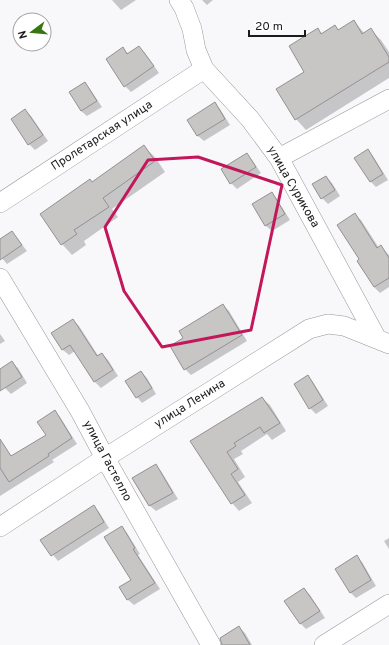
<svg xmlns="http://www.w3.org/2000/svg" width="389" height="645" viewBox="0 0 389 645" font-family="Overpass,sans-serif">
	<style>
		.shadow { fill: #0003 }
		.building { fill: #c8c5c5; stroke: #949191 }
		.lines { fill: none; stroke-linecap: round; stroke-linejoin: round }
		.minor-casing { stroke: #979799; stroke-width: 20 }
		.minor { stroke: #fff; stroke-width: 19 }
		.marked { fill: none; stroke: #c2185b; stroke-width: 3; stroke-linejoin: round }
		.labels { text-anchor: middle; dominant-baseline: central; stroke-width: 4; stroke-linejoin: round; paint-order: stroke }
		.street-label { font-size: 12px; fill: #1b1b1c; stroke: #fff }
	</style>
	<rect width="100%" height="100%" fill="#f8f8fb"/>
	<path class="shadow" d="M112,0H136L121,10Z
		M202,0H213L207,5Z
		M354,21L365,34L371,30L381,40L389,52V78L306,130L296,119L278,90L306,72L318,30L323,34L335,27L339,30Z
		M139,47L145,53L159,73L131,92L125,86L123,49L129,54Z
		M84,83L90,89L102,107L87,116L81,111L70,92Z
		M214,103L220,109L230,125L204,141L198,136L188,120Z
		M25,110L31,116L48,141L35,150L29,144L12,119Z
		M144,147L155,157L165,172L112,209L118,217L84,241L86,245L72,255L62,244L92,183Z
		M368,150L373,156L388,180L376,187L371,182L356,158Z
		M246,154L252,160L261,173L237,189L231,183Z
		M326,177L332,183L340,196L328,204L322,198L314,184Z
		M272,193L277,199L290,220L272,231L266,226L253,205Z
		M355,215L361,220L379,248L381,247L389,255V287L380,293L374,287L358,261L360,260Z
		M12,232L27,251L7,264L0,256V240Z
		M223,305L229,311L247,341L191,375L185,369V339Z
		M73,320L79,326L99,357L102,354L108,360L118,376L101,388L95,382L75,351L69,355L63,350L52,333Z
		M0,334L5,341L0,344Z
		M12,362L18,368L27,383L11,394L5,388L0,380V370Z
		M141,372L147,378L156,394L142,403L137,397Z
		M308,376L313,382L328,406L316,414L310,408Z
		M262,398L270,405L286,431L272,440L267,434L241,451L243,454L234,459L245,477L238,482L252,503L239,511L232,503L192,441Z
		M55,412L60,417L77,444L52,460L54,462L0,496V456L7,451L13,457L47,435Z
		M155,465L161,471L178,499L156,511L150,506L134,478Z
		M94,507L99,512L109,528L58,561L41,540Z
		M122,527L127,533L140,554L138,555L160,589L134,605L128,600L121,587L132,580Z
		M389,538V549L384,541Z
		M356,557L362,562L376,586L356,598L350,592Z
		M304,589L310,595L325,618L306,629L301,624L286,601Z
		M239,627L245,633L252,645H230Z"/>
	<path class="building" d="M354,20L362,34L371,28L389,57V62L295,120L276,89L304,72L289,46L318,28L321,34L335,25L338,30Z
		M139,46L154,66L124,87L106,59L123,47L127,54Z
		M85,82L97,101L81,111L69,92Z
		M215,102L225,119L197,136L187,120Z
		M25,109L43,135L28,145L11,119Z
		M144,145L155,161L103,198L109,207L74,230L77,234L61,245L40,214L90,179L92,182Z
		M368,149L383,174L370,182L354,158Z
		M247,153L256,167L230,184L221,169Z
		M326,176L335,190L321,199L312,184Z
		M272,192L285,214L265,226L252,204Z
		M355,213L377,248L381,245L389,258V278L374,287L357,261L359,259L337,225Z
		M12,231L22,245L0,260V239Z
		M223,304L242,335L184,370L170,346L183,338L179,331Z
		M73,319L97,356L102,353L113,370L94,382L70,345L62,350L51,333Z
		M12,361L22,377L0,391V369Z
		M141,371L152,388L136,398L125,381Z
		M308,375L323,400L309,409L294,384Z
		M262,397L280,423L264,433L260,427L234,443L236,446L227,452L238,469L231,474L245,495L231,504L190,441Z
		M55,410L72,438L48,454L49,456L9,482L0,468V439L11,456L46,435L37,422Z
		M156,464L173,493L149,506L132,478Z
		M94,505L104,522L51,556L40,540Z
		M122,526L135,548L133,549L155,583L127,600L119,587L131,580L104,537Z
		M357,555L371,580L350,593L335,569Z
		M304,588L320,611L300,624L284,601Z
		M239,626L250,645H222L220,638Z"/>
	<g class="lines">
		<g class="minor-casing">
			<path id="minor" d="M179,0L184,8L192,29L196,50L204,69L250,119L279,158L377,339
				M279,158L389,99
				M0,203L204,69
				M0,278L80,411L105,458L211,645
				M0,527L105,458L309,329L328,324L344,326L389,344
				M324,645L389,604"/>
		</g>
		<use href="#minor" class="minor"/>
	</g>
	<path class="marked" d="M198,157L282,185L251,330L162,347L124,291L105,227L148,160Z"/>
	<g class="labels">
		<g class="street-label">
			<text transform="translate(102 136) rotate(-33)">Пролетарская улица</text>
			<text transform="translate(293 187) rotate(60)">улица Сурикова</text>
			<text transform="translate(190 404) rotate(-32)">улица Ленина</text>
			<text transform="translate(107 461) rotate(62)">улица Гастелло</text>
		</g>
	</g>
	<g transform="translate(32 32) rotate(254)"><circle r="19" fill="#ffffff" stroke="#a4a4a4"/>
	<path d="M0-3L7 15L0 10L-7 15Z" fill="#387611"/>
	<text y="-6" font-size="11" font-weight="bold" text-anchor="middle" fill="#1b1b1c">N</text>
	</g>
	<path d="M249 30v6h56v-6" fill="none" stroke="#1b1b1c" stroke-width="2"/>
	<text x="255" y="30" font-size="12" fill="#1b1b1c" stroke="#ffffff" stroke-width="3" paint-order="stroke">20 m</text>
</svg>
